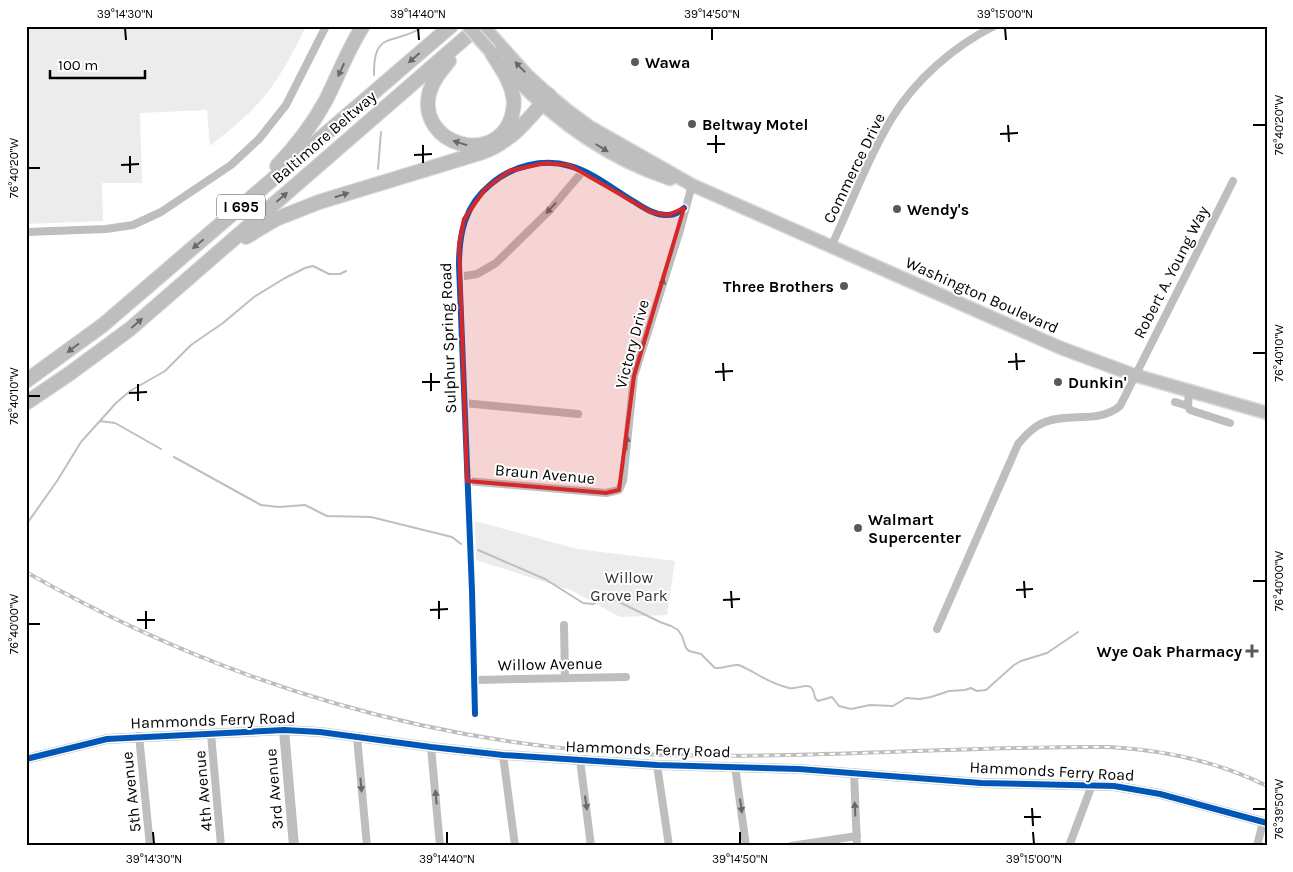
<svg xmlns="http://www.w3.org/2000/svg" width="1293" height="872" viewBox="0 0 1293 872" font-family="Karla,sans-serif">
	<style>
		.green { fill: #ececec }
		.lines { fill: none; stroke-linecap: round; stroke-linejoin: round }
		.stream { stroke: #bfbfbf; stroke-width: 2 }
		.primary-casing { stroke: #dbdbdb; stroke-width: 15 }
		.motorway-casing { stroke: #dbdbdb; stroke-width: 16 }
		.minor { stroke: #bebebe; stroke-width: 8 }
		.tertiary { stroke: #bebebe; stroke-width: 10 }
		.primary { stroke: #bebebe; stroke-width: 12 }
		.motorway { stroke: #bebebe; stroke-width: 14 }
		.rail-casing { stroke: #bebebe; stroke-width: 4 }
		.rail { stroke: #fff; stroke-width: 2; stroke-dasharray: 5.5; stroke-linecap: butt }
		.primary-bridge-casing { stroke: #dbdbdb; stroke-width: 15; stroke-linecap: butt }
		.primary-bridge { stroke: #bebebe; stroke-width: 12 }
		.cycleway-casing { stroke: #fff; stroke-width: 9 }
		.cycleway { stroke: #0057b8; stroke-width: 6 }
		.oneway { fill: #686868 }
		.marked { fill: #d62828; fill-opacity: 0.2; stroke: #d62828; stroke-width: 4; stroke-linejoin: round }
		.ticks { fill: none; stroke: #000; stroke-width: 2 }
		.poi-dot { fill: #595959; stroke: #fff; stroke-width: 2 }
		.labels { text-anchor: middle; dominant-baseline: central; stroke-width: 4; stroke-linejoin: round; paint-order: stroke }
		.shield { fill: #fff; stroke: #4c4c4c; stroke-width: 1 }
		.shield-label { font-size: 15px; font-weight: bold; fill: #000 }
		.poi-label { font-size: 16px; font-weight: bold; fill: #000; stroke: #fff; text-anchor: start }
		.street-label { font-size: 16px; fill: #000; stroke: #fff }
		.park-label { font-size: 16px; fill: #333; stroke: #fff }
		.neatline { fill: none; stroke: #000; stroke-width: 2 }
		.ticks-label { font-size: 12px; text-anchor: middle; fill: #000 }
	</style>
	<rect width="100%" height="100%" fill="#fff"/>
	<path class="green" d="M26,26H306C292,55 277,84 254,108C241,122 224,134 210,146L207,110L140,113L142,183H102L103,221L26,224Z
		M475,521L577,549L675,561L667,615L620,617L567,588V589L476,560Z"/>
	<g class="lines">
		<path class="stream" d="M374,75C373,28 394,47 424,26
			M378,169L381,132
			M100,421L115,423L161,449
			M174,457L261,505L279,507L305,505L327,516L371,517L452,537L461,544
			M26,525L57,481L81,442L116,403L130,391L165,371L191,345L223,323L254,297L285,278L305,268L313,266L329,274H340L346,271
			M478,550L545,579L583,603L593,604L600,600H615L660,622L671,626L678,630L682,636L686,648L689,651L701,654L715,668C723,669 731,664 738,665C743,666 748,670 753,672C763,678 777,685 789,688C801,690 812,677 815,698L818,701L832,697L839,706L851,709L870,705L893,706L906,698L920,699L931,697L949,691L965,690L971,688L977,691L986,690L1014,665L1021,661L1047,653L1078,632"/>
		<g class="primary-casing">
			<path id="primary" d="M483,26L527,75L549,95L567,110L590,127L692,185L1061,348L1134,375L1267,413
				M503,65C549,116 604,157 670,179"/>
		</g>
		<g class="motorway-casing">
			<path id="motorway" d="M449,61C441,71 432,81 429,94C418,144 493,167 511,119C513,112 515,103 513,96C510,80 500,66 491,52
				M277,166C296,146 313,124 326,100C338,76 348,49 363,26
				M246,237L276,219L319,202L483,152C511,142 530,118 549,95
				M26,381L103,325L451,26
				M26,403L69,374L130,329L479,26"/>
		</g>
		<path class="minor" d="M26,232L106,229L133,225L161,212L231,165L259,139L286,105L326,26
			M831,247C851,204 868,158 892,118C916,79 953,47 994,26
			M459,277L477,274L496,263L549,211L583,171
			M1189,391L1188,406L1190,410L1230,423
			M1175,402L1188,406
			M464,403L578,414
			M467,481L606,493L619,490L623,481L634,376L680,230L692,185
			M564,625L565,677
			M937,629L1018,444C1026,435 1034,426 1045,422C1069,412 1099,424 1120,406L1233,181
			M474,680L626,677
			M475,714L472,591L459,265C459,233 465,205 491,184C512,166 543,158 570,166C592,172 613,189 633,201C643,207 655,216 668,215C675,215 679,212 684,208
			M211,734L221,846
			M139,736L150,846
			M357,737L367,846
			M431,747L440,846
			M503,755L515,846
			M580,760L591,846
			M657,765L669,846
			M735,766L746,846
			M854,773L857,846
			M791,846L857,836
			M1069,846L1092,785
			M1257,846L1263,822"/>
		<path class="tertiary" d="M284,730L294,846
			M26,759L107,739L284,730L320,732L431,747L503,755L657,765L799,769L981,783L1114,786L1160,794L1267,823"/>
		<use href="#primary" class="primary"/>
		<use href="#motorway" class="motorway"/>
		<g class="rail-casing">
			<path id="rail" d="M26,572C223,684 439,749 666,755C813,759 961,746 1109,747C1164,750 1217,761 1267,786"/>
		</g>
		<use href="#rail" class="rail"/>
		<g class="primary-bridge-casing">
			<path id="primary-bridge" d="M468,26L491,52"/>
		</g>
		<use href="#primary-bridge" class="primary-bridge"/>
		<g class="cycleway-casing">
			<path id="cycleway" d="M475,714L472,591L459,265C459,233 465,205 491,184C512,166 543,158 570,166C592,172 613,189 633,201C643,207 655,216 668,215C675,215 679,212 684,208
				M26,759L107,739L284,730L320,732L431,747L503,755L657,765L799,769L981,783L1114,786L1160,794L1267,823"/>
		</g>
		<use href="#cycleway" class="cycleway"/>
	</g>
	<defs><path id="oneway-solid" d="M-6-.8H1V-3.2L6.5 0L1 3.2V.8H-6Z" transform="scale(1.25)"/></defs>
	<g class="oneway">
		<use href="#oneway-solid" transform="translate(414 58) rotate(139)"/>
		<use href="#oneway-solid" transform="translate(520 67) rotate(-134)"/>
		<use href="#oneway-solid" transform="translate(341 70) rotate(115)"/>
		<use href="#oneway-solid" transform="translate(460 143) rotate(-163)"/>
		<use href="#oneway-solid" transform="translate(602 148) rotate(32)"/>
		<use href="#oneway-solid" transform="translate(342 195) rotate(-17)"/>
		<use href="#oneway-solid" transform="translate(282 197) rotate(-41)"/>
		<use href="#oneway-solid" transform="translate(551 208) rotate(133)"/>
		<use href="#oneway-solid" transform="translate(198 244) rotate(140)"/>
		<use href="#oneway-solid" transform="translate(662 285) rotate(-73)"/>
		<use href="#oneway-solid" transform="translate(137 323) rotate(-41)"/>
		<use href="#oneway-solid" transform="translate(73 348) rotate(143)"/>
		<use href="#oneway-solid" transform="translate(627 443) rotate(-85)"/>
		<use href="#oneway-solid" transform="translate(361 785) rotate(85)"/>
		<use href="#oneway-solid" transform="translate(436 797) rotate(-95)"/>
		<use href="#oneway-solid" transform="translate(586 803) rotate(82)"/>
		<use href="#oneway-solid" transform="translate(741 806) rotate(82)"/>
		<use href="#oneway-solid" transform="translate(855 809) rotate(-93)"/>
	</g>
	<path class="marked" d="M545,163L569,165L651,212L668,215L684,208L634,376L619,490L606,493L467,481L459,245L464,219L485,189L509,171Z"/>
	<path class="ticks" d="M125,28L126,40M418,28L419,40M712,28V40M1005,28L1006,40M1008,125L1009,142M1253,125H1266M1000,134L1018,133M716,135V153M707,144H725M423,145V163M414,155L432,154M130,156V173M121,165L139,164M28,168H40M1016,353L1017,370M1253,353H1266M1008,362L1025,361M723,363L724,381M715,372L733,371M431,373V391M422,382H440M138,384V401M129,393L147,392M28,396H40M1024,581L1025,598M1253,581H1266M1016,590L1033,589M731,591L732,608M723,600L740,599M439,601V619M430,610L448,609M146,611V629M137,620H155M28,624H40M1032,808L1033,826M1253,809H1266M1024,817H1041M153,832L154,844M447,832V844M740,832V844M1033,832L1034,844"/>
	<g class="poi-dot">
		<circle cx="635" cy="62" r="5"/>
		<circle cx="692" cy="124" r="5"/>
		<circle cx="897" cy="209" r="5"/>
		<circle cx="844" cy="286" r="5"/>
		<circle cx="1058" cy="382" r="5"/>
		<circle cx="858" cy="528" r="5"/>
		<path d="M1249.5 643.5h5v5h5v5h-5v5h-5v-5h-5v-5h5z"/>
	</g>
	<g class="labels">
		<rect class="shield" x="217" y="194.5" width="48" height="25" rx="4"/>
		<g class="shield-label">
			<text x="241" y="207">I 695</text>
		</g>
		<g class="poi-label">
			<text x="645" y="62">Wawa</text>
			<text x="702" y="124">Beltway Motel</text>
			<text x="907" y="209">Wendy's</text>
			<text x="834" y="286" text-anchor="end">Three Brothers</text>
			<text x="1068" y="382">Dunkin'</text>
			<text x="868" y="519">Walmart<tspan x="868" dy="18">Supercenter</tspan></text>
			<text x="1242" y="651" text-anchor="end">Wye Oak Pharmacy</text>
		</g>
		<g class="street-label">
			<text transform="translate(324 137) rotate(-41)">Baltimore Beltway</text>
			<text transform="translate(854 168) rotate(-64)">Commerce Drive</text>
			<text transform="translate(1171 272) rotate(-63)">Robert A. Young Way</text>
			<text transform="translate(982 295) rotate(24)">Washington Boulevard</text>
			<text transform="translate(448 338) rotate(-92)">Sulphur Spring Road</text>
			<text transform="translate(632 344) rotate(-75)">Victory Drive</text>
			<text transform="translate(545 474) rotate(5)">Braun Avenue</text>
			<text transform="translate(550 664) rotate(-1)">Willow Avenue</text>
			<text transform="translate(213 720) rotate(-2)">Hammonds Ferry Road</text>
			<text transform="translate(648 749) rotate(2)">Hammonds Ferry Road</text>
			<text transform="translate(1052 771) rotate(3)">Hammonds Ferry Road</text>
			<text transform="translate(274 789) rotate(-95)">3rd Avenue</text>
			<text transform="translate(203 791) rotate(-95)">4th Avenue</text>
			<text transform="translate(131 792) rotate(-96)">5th Avenue</text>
		</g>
		<g class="park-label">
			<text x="629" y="577">Willow<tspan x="629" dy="18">Grove Park</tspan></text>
		</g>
	</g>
	<rect width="1293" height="872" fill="none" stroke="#ffffff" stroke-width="55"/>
	<path d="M50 70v8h95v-8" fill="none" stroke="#000000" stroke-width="2.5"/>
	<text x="58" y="70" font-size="15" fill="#000000" stroke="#ffffff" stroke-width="4" paint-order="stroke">100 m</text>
	<rect x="28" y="28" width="1238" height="816" class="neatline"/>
	<g class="ticks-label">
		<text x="125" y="18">39°14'30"N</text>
		<text x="418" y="18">39°14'40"N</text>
		<text x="712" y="18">39°14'50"N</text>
		<text x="1005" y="18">39°15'00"N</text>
		<text transform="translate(1279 125) rotate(-90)" y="4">76°40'20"W</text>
		<text transform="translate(14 168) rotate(-90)" y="4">76°40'20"W</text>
		<text transform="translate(1279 353) rotate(-90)" y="4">76°40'10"W</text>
		<text transform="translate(14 396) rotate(-90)" y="4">76°40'10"W</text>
		<text transform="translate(1279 581) rotate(-90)" y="4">76°40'00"W</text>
		<text transform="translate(14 624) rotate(-90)" y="4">76°40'00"W</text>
		<text transform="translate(1279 809) rotate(-90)" y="4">76°39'50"W</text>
		<text x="154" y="863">39°14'30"N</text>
		<text x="447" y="863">39°14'40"N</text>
		<text x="740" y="863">39°14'50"N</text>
		<text x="1034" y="863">39°15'00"N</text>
	</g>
</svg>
